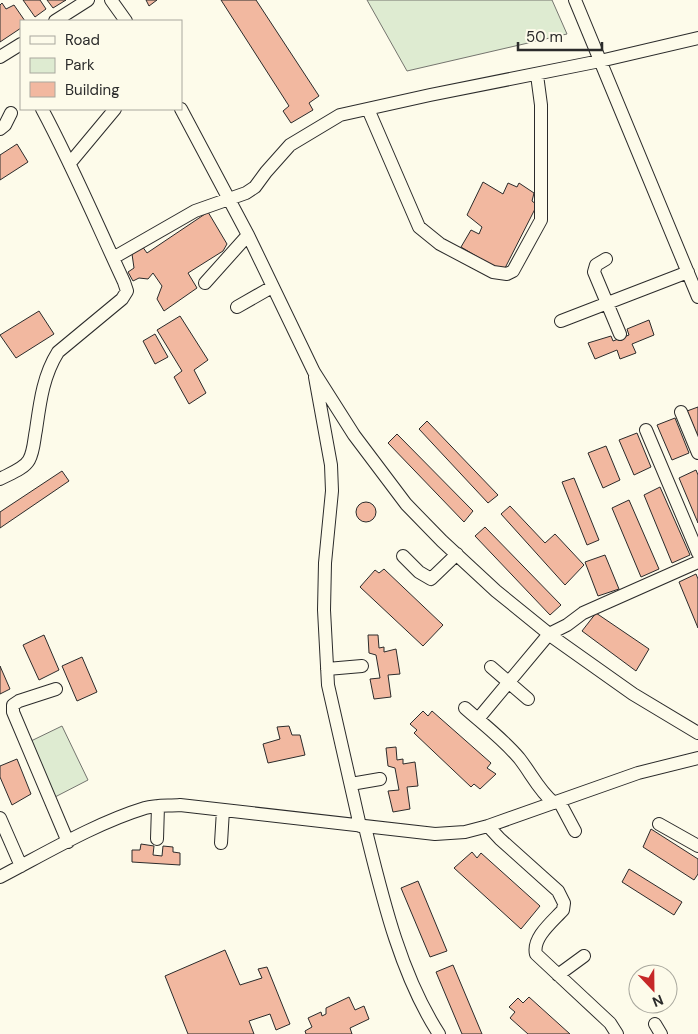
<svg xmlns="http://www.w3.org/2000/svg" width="698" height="1034" viewBox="0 0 698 1034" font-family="'DM Sans',sans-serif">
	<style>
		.green { fill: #deebd1; stroke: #74746e }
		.building { fill: #f2b8a0; stroke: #2b2b2b }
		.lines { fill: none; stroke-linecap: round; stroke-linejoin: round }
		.minor-casing { stroke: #2b2b2b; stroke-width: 14 }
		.minor { stroke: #fdfbea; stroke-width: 12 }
	</style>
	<rect width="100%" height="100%" fill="#fdfbea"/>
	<path class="green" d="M367,0H552L567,34L407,71Z
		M62,726L88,780L55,797L31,741Z"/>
	<path class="building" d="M23,0H40L46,9L35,17Z
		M47,0H66L53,8Z
		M146,0H157L149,6Z
		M221,0H256L319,96L309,103L313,110L291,123L283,111L289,106Z
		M2,3L6,9L14,5L25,21H21V28L0,42V5Z
		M17,144L28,162L0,180V155Z
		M483,182L503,194L508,183L517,187L519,183L534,193L532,201L537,205L503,272L461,247L471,230L479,234L482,227L467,215Z
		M208,212L227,244L223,251L188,273L197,288L164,311L157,299L162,286L153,273L148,279L139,278L133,281L128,272L134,268L132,254L142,246L147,253Z
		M39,311L54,334L16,358L0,335Z
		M180,316L208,360L194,370L206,393L189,404L174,377L182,371L157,330Z
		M649,320L654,335L632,344L636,353L620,359L617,350L595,359L588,343L611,336L613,341L629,335L627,329Z
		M155,334L168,357L155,364L143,341Z
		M698,407V437L687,411Z
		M675,418L689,453L672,460L657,425Z
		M427,421L498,495L488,503L419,429Z
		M637,433L651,467L634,475L619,440Z
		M397,434L473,511L464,522L388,443Z
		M606,446L620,480L603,488L588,453Z
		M696,470L698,475V523L679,478Z
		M62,471L69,481L0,528V512Z
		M574,478L599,540L587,545L562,482Z
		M660,487L690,555L672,563L644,495Z
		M629,500L659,569L641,577L612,508Z
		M356 512a10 10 0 1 1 20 0a10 10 0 1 1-20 0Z
		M510,506L545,543L555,534L584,565L565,585L501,514Z
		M485,527L561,605L550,615L475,536Z
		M605,555L619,589L598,596L585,562Z
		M384,569L443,625L423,646L360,587L375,570L379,573Z
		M696,574L698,579V628L679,582Z
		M596,613L649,649L636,671L582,631Z
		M44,635L59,670L39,680L23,645Z
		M368,635H378L379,648L384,647V652L396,649L400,674L388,675L391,697L374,699L370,679L380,678L376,655L369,653Z
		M82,657L97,692L77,701L62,666Z
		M0,666L10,689L0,694Z
		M423,711L428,716L432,711L491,763L487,768L496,774L480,789L474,784L471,787L414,733L417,730L410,724Z
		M289,726L292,735H300L305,755L268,763L263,744L280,739L277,727Z
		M396,747L397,760L403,759V764L415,762L418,786L407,787L410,809L393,812L388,791L399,790L395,768L388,766L386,748Z
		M17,759L31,794L12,805L0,777V766Z
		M651,829L698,859V874L694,880L643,847Z
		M141,844L154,846L153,855L162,856L163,846L173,847V852L180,853V865L132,862V850H140Z
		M472,852L477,858L481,853L540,906L521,929L454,868Z
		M629,869L682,902L674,915L622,882Z
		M418,881L447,951L430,957L401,888Z
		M225,950L240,985L262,978L258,969L267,967L290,1024L276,1030L270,1014L249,1021L254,1034H188L165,976Z
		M453,965L482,1034H462L436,972Z
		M349,997L355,1010L364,1006L369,1019L350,1028L352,1034H306L305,1031L312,1027L308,1018L321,1012L322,1016L326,1014V1008Z
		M529,997L570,1034H528L510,1018L515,1012L509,1007L518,998L523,1003Z"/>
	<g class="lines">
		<g class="minor-casing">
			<path id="minor" d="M111,0L126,21
				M575,0L698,297
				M55,21L88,0
				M0,57L21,44
				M181,109L248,235L314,372L354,435L406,504L442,541L496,591L554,638L633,694L698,733
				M368,109L419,227L440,244L493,272L507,274L513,271L541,220V105L537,75
				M0,129L5,125L11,113
				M70,163L115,109
				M113,258L195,211L246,193L255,187L266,172L290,145L340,115L430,95L600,61L698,38
				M606,259L596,265L594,272L620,334
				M205,283L248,235
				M237,307L272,287
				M561,321L688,272
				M315,377L331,465L332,491L325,563L324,610L328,685L360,826
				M681,412L698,453
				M646,430L698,553
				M0,479C9,474 24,469 29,460C34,451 34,439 36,430C40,402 43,376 58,352L122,299L127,291L124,282C97,224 72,165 42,109
				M403,556L419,572L431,579L457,554
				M491,667L528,699
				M327,669L362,666
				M56,689L19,701L13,705V712L68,842
				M465,708C483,724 503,739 519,758C531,773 539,791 554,803
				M478,719L549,634L567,625L583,613L698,562
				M351,784L380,779
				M559,801L575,831
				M0,818L21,866
				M659,824L698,846
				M488,826L500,839L558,891L564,903L563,910C552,922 532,938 536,954L610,1023L617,1034
				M365,827C382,896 400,974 439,1034
				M157,839L158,806
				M221,843L223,810
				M0,877C46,853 96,823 145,808C156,805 168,806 180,805L435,834L465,832L488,826L638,773L698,758
				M558,975L584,956
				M655,1024L661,1034"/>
		</g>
		<use href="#minor" class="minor"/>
	</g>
	<rect x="20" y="20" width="162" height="90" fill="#fdfbea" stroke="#a9a89e"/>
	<rect x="30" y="36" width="25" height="8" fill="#fdfbea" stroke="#a9a89e"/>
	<text x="65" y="45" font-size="15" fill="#2b2b2b">Road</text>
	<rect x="30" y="58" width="25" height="15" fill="#deebd1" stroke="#a9a89e"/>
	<text x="65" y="70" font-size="15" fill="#2b2b2b">Park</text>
	<rect x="30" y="82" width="25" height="15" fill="#f2b8a0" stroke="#a9a89e"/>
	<text x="65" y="95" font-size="15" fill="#2b2b2b">Building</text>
	<g transform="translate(653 989) rotate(158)"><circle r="24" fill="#fdfbea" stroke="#a9a89e"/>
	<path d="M0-4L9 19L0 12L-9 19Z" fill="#c62828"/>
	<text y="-8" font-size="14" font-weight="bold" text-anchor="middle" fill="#2b2b2b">N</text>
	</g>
	<path d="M518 42v8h84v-8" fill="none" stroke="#2b2b2b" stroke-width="2.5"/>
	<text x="526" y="42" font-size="15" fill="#2b2b2b" stroke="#fdfbea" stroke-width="4" paint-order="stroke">50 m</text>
</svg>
